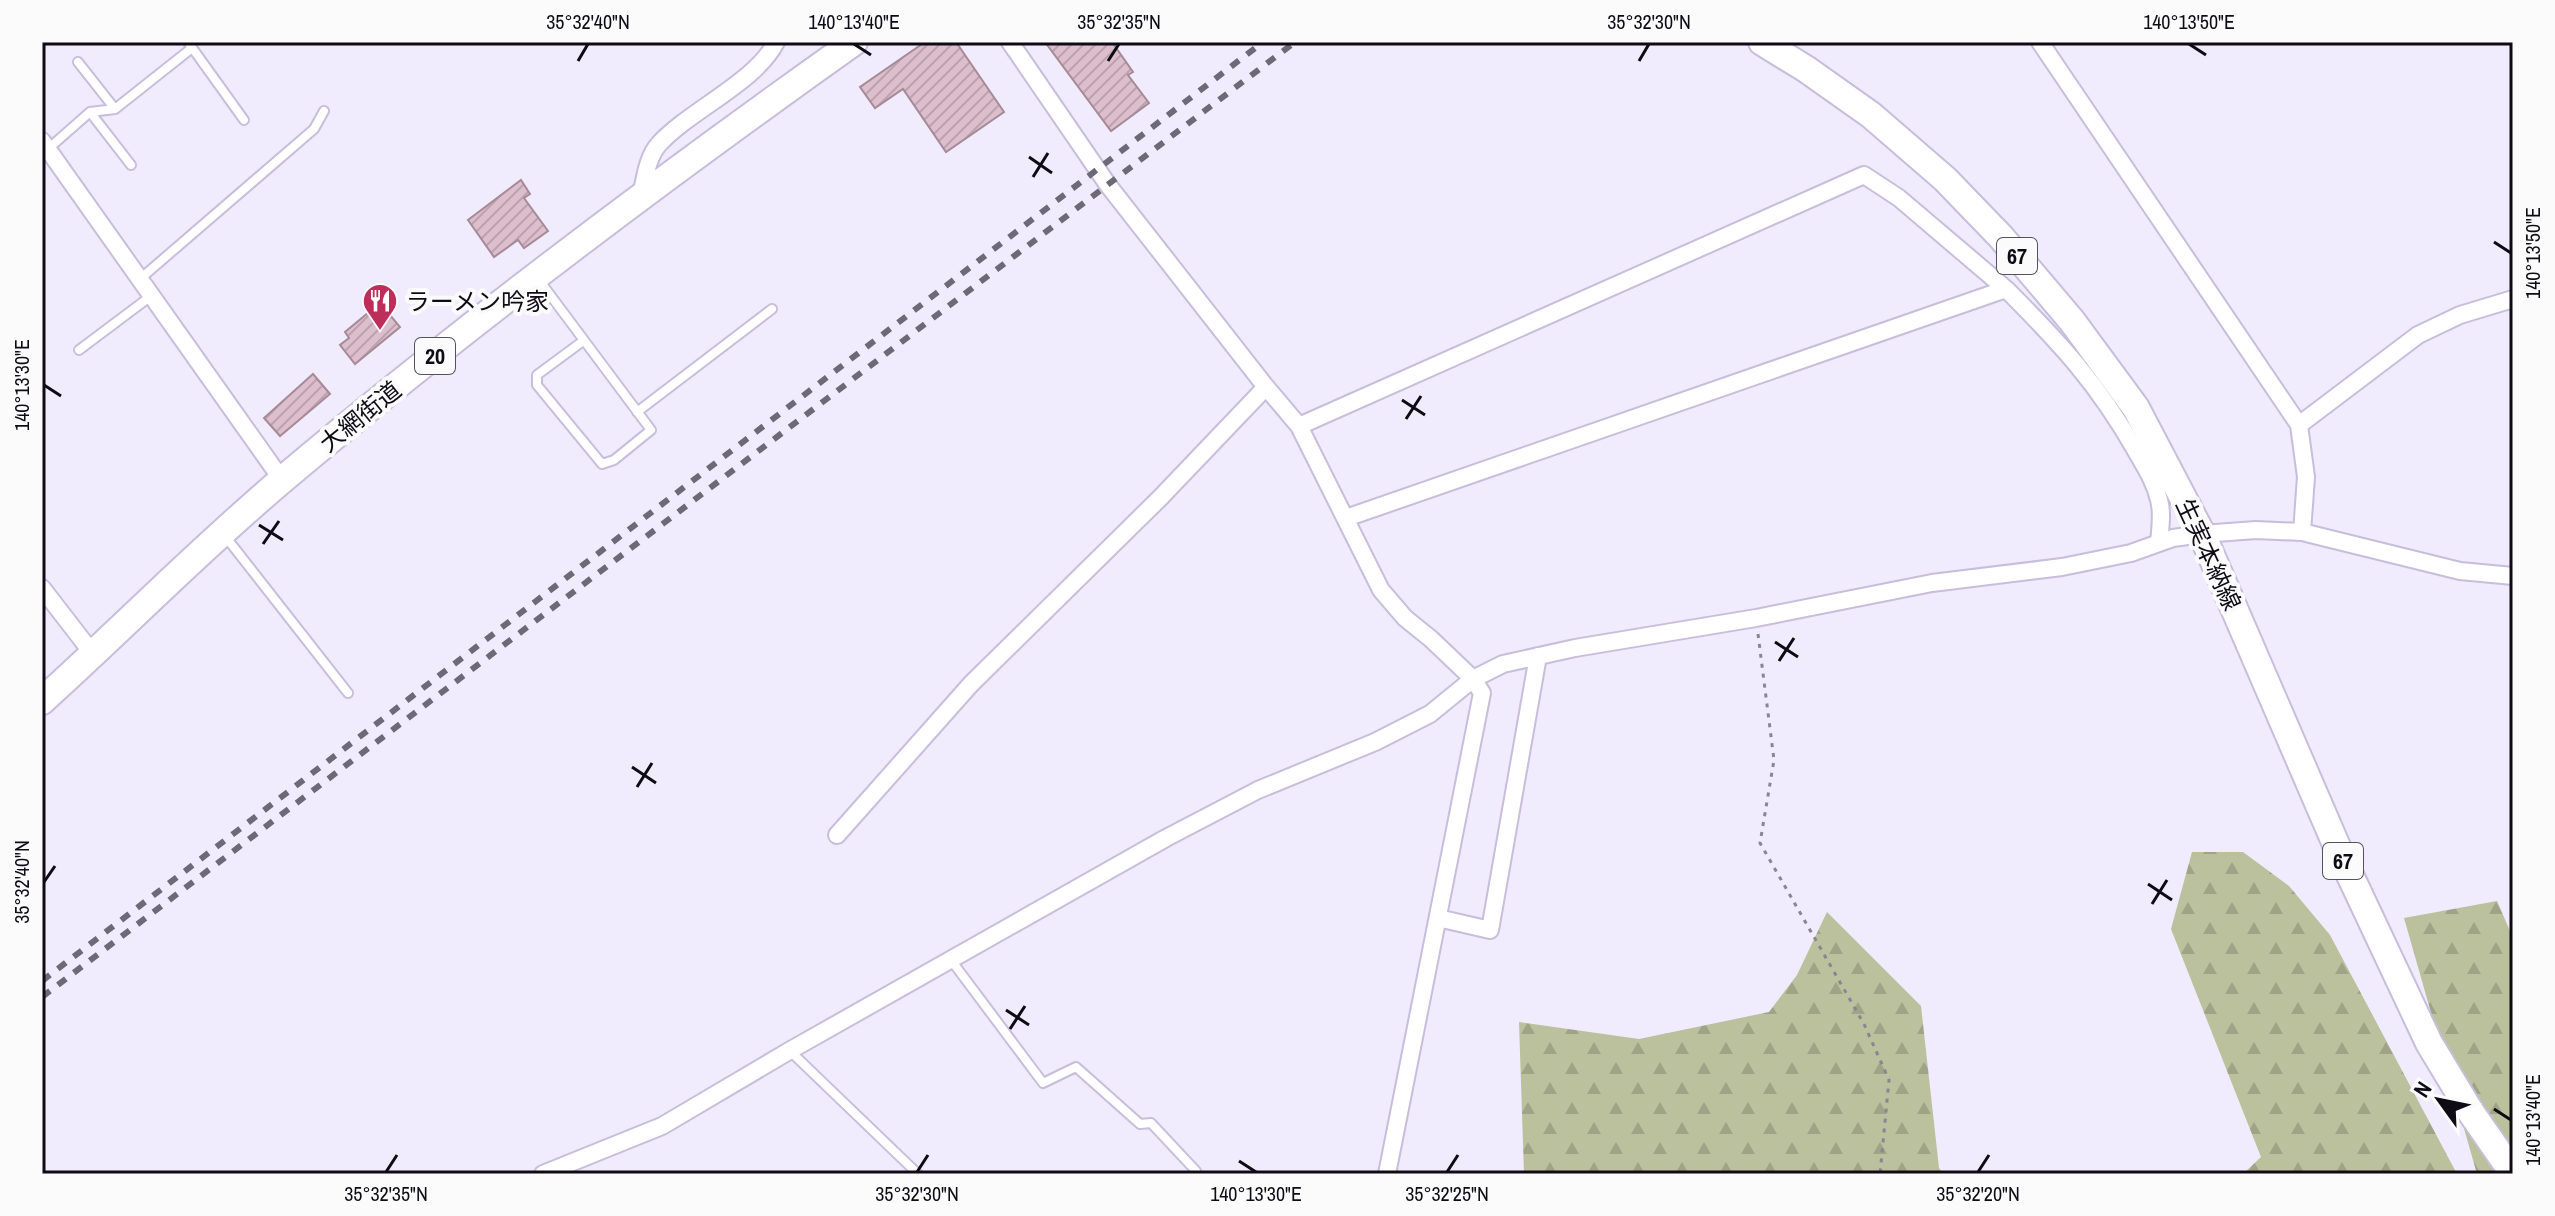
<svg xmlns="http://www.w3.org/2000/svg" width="2555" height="1216" viewBox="0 0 2555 1216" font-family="'Archivo Narrow','Noto Sans JP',sans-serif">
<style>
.forest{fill:url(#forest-firs)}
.building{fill:url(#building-hatch);stroke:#a78a98;stroke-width:2}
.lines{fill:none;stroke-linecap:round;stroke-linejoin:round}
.service-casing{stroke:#c7bedb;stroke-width:12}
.minor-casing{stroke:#c7bedb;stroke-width:20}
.primary-casing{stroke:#c7bedb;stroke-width:30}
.path{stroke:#898594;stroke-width:3;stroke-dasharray:4 6;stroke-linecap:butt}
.service{stroke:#fff;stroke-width:8}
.minor{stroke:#fff;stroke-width:16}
.primary{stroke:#fff;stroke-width:26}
.rail{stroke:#6d6977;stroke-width:6;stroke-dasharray:10 10;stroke-linecap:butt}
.ticks{fill:none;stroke:#0e0b15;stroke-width:3}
.labels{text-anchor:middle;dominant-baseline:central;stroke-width:8;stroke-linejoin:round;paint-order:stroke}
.shield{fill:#fbfbfb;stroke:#55535a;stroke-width:2}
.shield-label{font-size:22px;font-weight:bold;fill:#0e0b15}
.poi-label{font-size:24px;fill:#0e0b15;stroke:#fbfbfb;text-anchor:start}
.street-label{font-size:24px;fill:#0e0b15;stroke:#fbfbfb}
.neatline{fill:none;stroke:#0e0b15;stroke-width:3}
.ticks-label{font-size:20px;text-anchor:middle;fill:#0e0b15}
</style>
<defs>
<pattern id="forest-firs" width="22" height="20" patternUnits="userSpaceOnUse" patternTransform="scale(2)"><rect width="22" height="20" fill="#bac19c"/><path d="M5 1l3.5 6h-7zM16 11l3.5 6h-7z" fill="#9fa486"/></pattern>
<pattern id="building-hatch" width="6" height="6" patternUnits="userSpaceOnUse" patternTransform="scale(2)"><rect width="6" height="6" fill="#dcbecd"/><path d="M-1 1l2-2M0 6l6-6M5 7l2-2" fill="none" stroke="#bca2af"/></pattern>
</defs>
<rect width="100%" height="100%" fill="#f0ebfd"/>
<!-- forest -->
<path class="forest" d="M2192,852h51l46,34 41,49 127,239h-214l18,-17 -90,-228z
M2497,901l16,37v236h-36l-73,-256z
M1827,912l94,94 18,162 4,6h-419l-5,-152 120,17 130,-27 28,-37z"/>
<!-- building -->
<path class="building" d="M925,42h31l48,70 -58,40 -43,-63 -28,19 -15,-21z
M1045,42h67l21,30 -5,3 21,28 -38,28z
M521,180l9,14 -6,4 24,33 -24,17 -6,-8 -24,17 -26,-37z
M380,303l20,24 -45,37 -15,-19 9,-7 -4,-6z
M313,374l17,20 -50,42 -16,-18z"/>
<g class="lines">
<defs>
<path id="service" d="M188,42l56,78
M78,62l37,47
M90,112l41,53
M48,149l42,-37 25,-3 77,-61
M140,279l174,-150 10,-18
M539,280l112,150 -37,30 -12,4 -65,-79v-10l46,-34
M79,350l72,-54
M637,412l135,-103
M225,536l123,157
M951,960l92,123 33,-16 64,57 11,-1 45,48v3
M790,1051l128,123"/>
<path id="minor" d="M1010,42l98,143 158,202
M2040,42l259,383 7,52 -4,55
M42,141l240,339
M641,196c4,-17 6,-39 18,-52 31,-34 97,-62 117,-102
M2299,425l119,-90 42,-20 53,-16
M1299,426l565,-251 35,23 107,91
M1346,518l660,-229c54,54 92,95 130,162 9,16 19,31 23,49 4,14 1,29 0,43
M42,588l51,66
M837,835l134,-151 189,-186 106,-111 33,39 82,164 24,28 26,21 42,40 9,14 -95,481
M1438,918l52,12 48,-274
M543,1174l119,-48 127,-75 377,-213 92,-48 117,-48 55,-28 43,-35 30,-15 72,-16 181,-30 176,-35 130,-16 69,-14 42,-15 29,-4 54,-4 46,2 158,39 53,5"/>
<path id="primary" d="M1762,42l44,27 65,46 74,64 56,58 71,84 64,87 66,126 139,322 88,187 41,68 43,62
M42,701c81,-73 157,-151 240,-221 184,-155 376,-299 572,-438"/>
</defs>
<!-- service casing -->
<use href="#service" class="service-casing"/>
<!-- minor casing -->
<use href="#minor" class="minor-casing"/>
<!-- primary casing -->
<use href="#primary" class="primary-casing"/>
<!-- path -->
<path class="path" d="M1758,634l16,126 -14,83 104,181 25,56 -9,94"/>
<!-- service -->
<use href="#service" class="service"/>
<!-- minor -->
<use href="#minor" class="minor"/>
<!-- primary -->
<use href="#primary" class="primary"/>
<!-- rail -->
<path class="rail" d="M42,981l1221,-939
M42,997l1253,-955"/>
</g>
<!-- ticks -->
<path class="ticks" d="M854,44l17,11M2189,44l17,11M578,61l10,-17M1108,61l11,-17M1639,61l10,-17M1029,157l23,16M1033,177l15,-24M2494,242l17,11M44,385l17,11M1402,400l23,15M1406,419l15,-23M259,525l24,15M263,544l16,-23M1775,642l23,15M1779,661l15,-23M632,767l24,16M637,787l15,-24M44,882l11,-16M2148,884l24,16M2152,904l15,-24M1006,1010l23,15M1010,1029l15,-23M2494,1109l17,11M1239,1161l17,11M386,1172l11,-17M917,1172l11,-17M1447,1172l11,-17M1978,1172l11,-17"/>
<!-- icons -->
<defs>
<symbol id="restaurant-pin" viewBox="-11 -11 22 30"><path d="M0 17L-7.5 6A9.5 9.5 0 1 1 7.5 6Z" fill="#bd2e5a" stroke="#fbfbfb"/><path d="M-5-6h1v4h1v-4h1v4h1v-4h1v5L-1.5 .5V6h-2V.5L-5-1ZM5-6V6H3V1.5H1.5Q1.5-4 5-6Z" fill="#fff"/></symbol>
</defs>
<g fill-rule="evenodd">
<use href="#restaurant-pin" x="360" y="281" width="40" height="54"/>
</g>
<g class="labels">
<!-- shield labels -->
<g class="shield">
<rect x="1997" y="238" width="40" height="36" rx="6"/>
<rect x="415" y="338" width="40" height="36" rx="6"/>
<rect x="2323" y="843" width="40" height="36" rx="6"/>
</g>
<g class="shield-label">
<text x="2017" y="256">67</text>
<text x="435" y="356">20</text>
<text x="2343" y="861">67</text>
</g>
<!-- poi labels -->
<g class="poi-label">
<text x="406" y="301">ラーメン吟家</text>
</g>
<!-- street labels -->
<g class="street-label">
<text transform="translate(360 416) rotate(-39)">大網街道</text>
<text transform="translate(2209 554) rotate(65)">生実本納線</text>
</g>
</g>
<!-- border -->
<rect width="2555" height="1216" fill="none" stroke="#fbfbfb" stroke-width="88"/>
<!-- north arrow -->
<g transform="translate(2439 1100) rotate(303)" stroke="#fbfbfb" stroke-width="6" paint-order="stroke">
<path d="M0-6L14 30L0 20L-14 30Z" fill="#0e0b15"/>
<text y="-12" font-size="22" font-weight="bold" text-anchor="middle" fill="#0e0b15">N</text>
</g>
<rect x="44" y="44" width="2467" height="1128" class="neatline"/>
<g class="ticks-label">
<text x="588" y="29">35°32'40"N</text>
<text x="854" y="29">140°13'40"E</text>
<text x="1119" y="29">35°32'35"N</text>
<text x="1649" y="29">35°32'30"N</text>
<text x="2189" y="29">140°13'50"E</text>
<text transform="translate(2533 253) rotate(-90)" y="7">140°13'50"E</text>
<text transform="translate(22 385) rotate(-90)" y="7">140°13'30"E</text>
<text transform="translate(22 882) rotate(-90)" y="7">35°32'40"N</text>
<text transform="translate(2533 1120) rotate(-90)" y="7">140°13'40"E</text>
<text x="386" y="1201">35°32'35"N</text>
<text x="917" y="1201">35°32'30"N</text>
<text x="1256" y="1201">140°13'30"E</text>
<text x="1447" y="1201">35°32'25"N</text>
<text x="1978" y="1201">35°32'20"N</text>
</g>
</svg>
